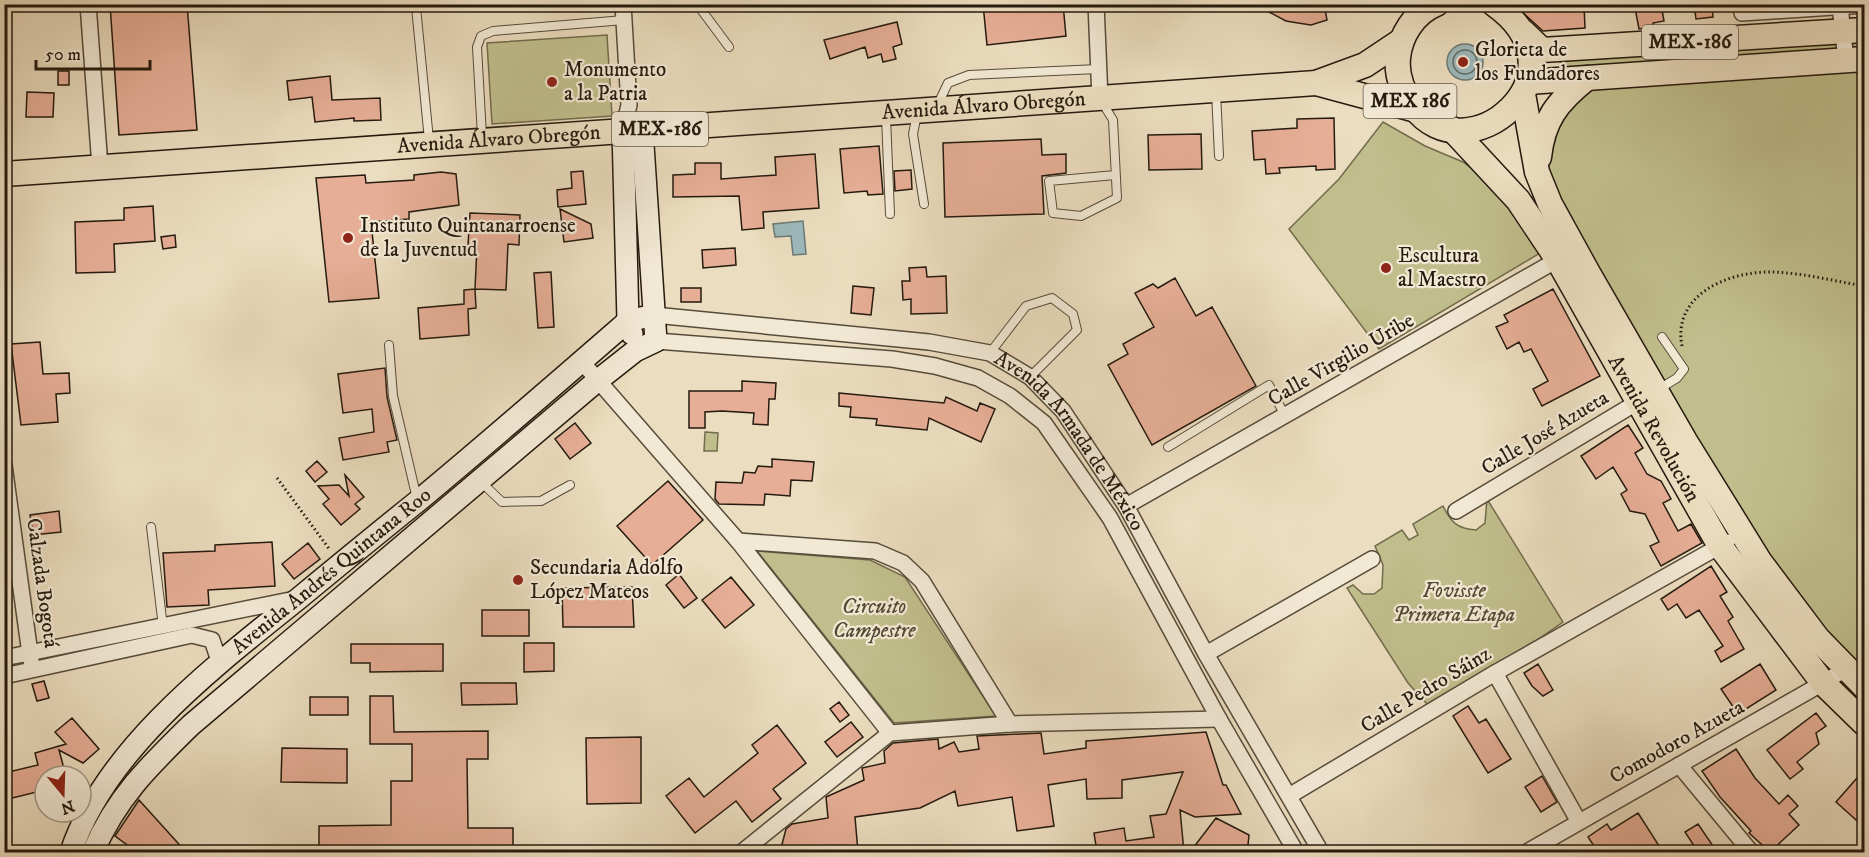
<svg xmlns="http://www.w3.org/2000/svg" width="1869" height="857" viewBox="0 0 1869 857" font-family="'IM FELL DW Pica',serif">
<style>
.green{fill:#c0be8c;stroke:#726c4d;stroke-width:1.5}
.water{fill:#9cb9bc;stroke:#6c7976;stroke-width:1.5}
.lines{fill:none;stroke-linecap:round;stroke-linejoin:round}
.shore{stroke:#606a65;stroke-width:1.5}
.building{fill:#e6ae96;stroke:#251a0e;stroke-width:1.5}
.service-casing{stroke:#564b3a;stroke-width:10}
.minor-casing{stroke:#564b3a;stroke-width:18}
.secondary-casing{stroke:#251a0e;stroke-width:24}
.primary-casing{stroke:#251a0e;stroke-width:27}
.path{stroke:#251a0e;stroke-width:3;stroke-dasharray:1.5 3;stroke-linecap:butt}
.service{stroke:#f2e9d5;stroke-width:8}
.minor{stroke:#f2e9d5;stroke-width:15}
.secondary{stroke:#f2e9d5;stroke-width:21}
.primary{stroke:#ebddbf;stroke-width:24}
.poi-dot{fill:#8f2418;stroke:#f2e9d5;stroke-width:2}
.labels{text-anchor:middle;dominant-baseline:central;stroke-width:4.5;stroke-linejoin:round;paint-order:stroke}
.shield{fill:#f2e9d5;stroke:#62584a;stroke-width:1.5}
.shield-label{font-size:20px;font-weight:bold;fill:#251a0e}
.poi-label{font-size:21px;fill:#251a0e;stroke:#f2e9d5;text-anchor:start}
.street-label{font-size:21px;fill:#251a0e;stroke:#f2e9d5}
.park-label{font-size:21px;font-style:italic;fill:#544b34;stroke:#f2e9d5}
</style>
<rect width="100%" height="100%" fill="#ebddbf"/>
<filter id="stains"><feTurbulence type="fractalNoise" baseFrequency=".00333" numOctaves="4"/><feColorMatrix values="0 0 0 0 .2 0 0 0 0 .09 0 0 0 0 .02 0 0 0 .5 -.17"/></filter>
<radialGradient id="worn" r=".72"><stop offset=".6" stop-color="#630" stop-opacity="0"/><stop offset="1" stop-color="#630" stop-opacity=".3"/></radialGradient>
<!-- green -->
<path class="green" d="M1864,18v705l-115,-131 -204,-342 -166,99 -90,-120 50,-50 44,-57 42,24 38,16 42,31 23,27 37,-179z
M607,35l5,81 -120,8 -5,-81z
M705,432l13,1 -1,18h-13z
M1487,499l76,123 -36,25 -100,57 -19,-21 -61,-95 6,-3 10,9h11l8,-6 1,-23 -8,-19 27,-16 7,10 9,-5 -5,-11 30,-18c8,16 14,23 33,24l9,-7z
M757,551l113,9 35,17 91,139 -102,7z"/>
<!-- water -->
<path class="water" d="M1447 62a18 18 0 1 1 36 0a18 18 0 1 1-36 0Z
M803,221l3,33 -13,1 -2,-19 -16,1 -2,-13z"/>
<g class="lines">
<!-- shore -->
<path class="shore" d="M1453 62a12 12 0 1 1 24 0a12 12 0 1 1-24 0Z"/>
</g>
<!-- building -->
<path class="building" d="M110,4h77l10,126 -78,5z
M983,4h80l3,32 -79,9z
M1254,4h70l3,16 -16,5 -13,-2 -12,-2z
M1522,4l62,1 1,23 -42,3 -21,-19z
M1651,4h10l3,17 -11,2 1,4 -15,2 -4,-21z
M1694,4h18l1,13 -17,2z
M897,22l5,22 -9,3 3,12 -13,3 -2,-8 -13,4 -3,-11 -35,12 -6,-19z
M58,71h11v14h-11z
M330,76l2,24 48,-2 1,22 -27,1v-3l-39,4 -3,-25 -23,3 -2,-19z
M27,92l27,1 -1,24h-27z
M1334,118l1,51 -19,1v-4l-37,2 1,5 -14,1 -1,-15 -11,1 -2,-29 45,-3v-9z
M1201,134l1,35 -53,1 -1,-35z
M1041,139l1,16 24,-1v19l-24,3 2,38 -99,3 -2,-74z
M879,146l4,48 -15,1 -1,-4 -23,2 -4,-44z
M815,154l4,54 -56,4 1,16 -22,2 -3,-34 -66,1v-22l22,-1v-11h26v16l55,-4 -1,-18z
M911,170l1,19 -17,2 -1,-20z
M583,171l3,33 -28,3 -1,-17 15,-2 -1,-16z
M441,172l15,2 3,31 -50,7v7l-38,3 8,76 -50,4 -13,-124 49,-3 1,8 48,-3v-5z
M153,206l2,35 -41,3 1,28 -39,1 -1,-51 49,-2v-12z
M560,209l31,15 2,14 -29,4z
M470,213l50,2 -1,30 -11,-1 -2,46 -31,-1 2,-43 -9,-1z
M175,235l1,12 -13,2 -2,-12z
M735,248l1,17 -33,3 -1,-18z
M926,267l1,10 19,-1 1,37 -36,1v-15l-8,1 -1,-19h8l-1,-13z
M551,272l3,55 -16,1 -4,-55z
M1175,278l21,38 16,-9 44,79 -104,59 -44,-80 20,-11 -5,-10 31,-17 -19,-34 18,-9 5,4z
M853,286l21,2 -3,27 -20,-2z
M681,288h20v14h-20z
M475,289l1,19 -8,1 1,26 -49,4 -2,-31 46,-4v-14z
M1553,289l47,87 -58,30 -9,-17 15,-8 -17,-32 -7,3 -5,-10 -12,7 -11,-22 12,-5 -4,-7z
M40,342l3,32 26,-1 1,20 -14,1 2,28 -37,3 -10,-81z
M385,368l2,29 10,43 -10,2 2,10 -46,8 -4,-22 35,-6 -2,-23 -29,4 -5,-39z
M742,381l34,2 -1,16h-6l-1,26 -15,-1 1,-11 -32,-2 -17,1v16h-16v-37h53z
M839,393l105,10 2,-6 31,14 3,-8 15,6 -14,33 -52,-24 -2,12 -51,-5 1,-6 -27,-2 1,-10 -12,-1z
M575,423l16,20 -21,16 -15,-20z
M1628,425l15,23 -8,5 12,21 14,7 10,18 -8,4 15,28 13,-7 11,19 -41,23 -11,-20 9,-4 -14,-28 -15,-3 -9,-17 6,-4 -14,-23 -17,12 -15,-23z
M772,459l42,3 -2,19 -21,-1 -1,16 -25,-2 -1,11 -45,-1 -4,-5 1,-17 26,1 2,-11 11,1 3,-7 14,1z
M317,461l10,11 -12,10 -9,-11z
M345,475l19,22 -9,7 5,5 -19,16 -18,-21 6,-5 -11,-13 21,-1 10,11z
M668,481l35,39 -51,45 -35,-39z
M59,511l2,21 -28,3 -3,-20z
M272,542l3,44 -67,4 1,15 -42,2 -4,-54 52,-2v-6z
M308,543l12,16 -26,20 -12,-15z
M1711,566l16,26 -7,4 13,21 -5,4 16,28 -23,13 -6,-11 8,-5 -24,-36 -13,8 -9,-14 -9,6 -7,-11z
M679,574l18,24 -13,10 -18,-23z
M731,577l23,28 -29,23 -23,-28z
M632,587l2,40h-71l-1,-39z
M482,610h47v26h-47z
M524,643h30v28l-30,1z
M351,644h92v27l-73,1v-9h-19z
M1538,664l15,26 -10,6 -11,-10 -8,-13z
M1760,664l16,26 -38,24 -17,-25z
M44,681l5,17 -12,3 -5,-17z
M461,683h55l1,21 -55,1z
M370,696h23l1,36 94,-1v28h-21l1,69h45v24h-194v-26l72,-1v-44h21v-37h-42z
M310,697h38v18h-38z
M839,702l10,13 -9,7 -10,-13z
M1468,706l11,17 7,-4 25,40 -23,14 -35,-57z
M1816,713l10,13 -10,7 3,11 -22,18 6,7 -13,10 -23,-29z
M72,718l27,31 -16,14 -24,-13 7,26h-21v14l-41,10v-27l34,-8 -3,-12 31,-9 -11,-12z
M851,722l12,15 -26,20 -12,-15z
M777,725l29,38 -33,26 8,10 -29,23 -16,-21 -41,32 -29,-37 23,-18 15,19 54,-44 -6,-8z
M1206,732l17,53h3l15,29 -46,3 -15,-7 4,42h-87l-3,-19 30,-5 2,13 28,-4 -4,-21 16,-2 17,-42 -61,8v18l-35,1 -1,-20 -38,6 6,41 -37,5 -5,-34 -54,9 -3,-15 -35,17 -65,9 3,35h-78l6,-23 6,-5 36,-6 -2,-21 38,-17 -2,-12 23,-5 -1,-12 9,-8 45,-4 1,10 15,-7 5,10 20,-3 -2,-13 64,-3 3,21 42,-6v-7z
M641,737v66l-54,1 -1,-66z
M282,748l65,1v34l-66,-1z
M1736,749l19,29 24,26 9,-9 10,11 -9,8 10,11 -29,27 -21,-19 2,-2 -31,-34 -18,-26z
M1864,770v57l-28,-25z
M1542,776l15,26 -16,10 -16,-25z
M139,800l47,52h-49l-22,-16z
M1638,813l25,39h-65l-10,-15 19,-13 4,6z
M1216,818l33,17 -1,10 -10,7h-48z
M1698,824l19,28h-19l-13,-20z"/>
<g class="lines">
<defs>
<path id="service" d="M697,4l32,43
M416,7l13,133
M1216,92l3,64
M1102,102l11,18 4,78 -36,18 -28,-3 -4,-32 66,-6
M938,104l10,-21 21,-8 129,-6
M917,114l-4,20 11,70
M886,117l4,97
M482,136l-5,-89 4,-11 12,-5 131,-11
M389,345l4,51 24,103
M990,353l36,-47 26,-8 21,16 4,16 -47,47
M1659,389l18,-11 7,-9 -22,-32
M1168,447l101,-62 16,31
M480,481l22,21 39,-1 29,-16
M151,527l12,100"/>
<g id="minor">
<path d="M88,4l12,163"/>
<path d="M623,4l6,101 -6,26"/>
<path d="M1096,4l4,95"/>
<path d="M1840,6l6,54"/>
<path d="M1742,13l122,-8"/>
<path id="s1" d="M654,315l275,27 61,11 40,24 33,34 63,95 80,148 115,198"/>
<path d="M656,341l236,18 43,7 43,12 32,18 34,27 66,95 109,201 77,133"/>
<path d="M582,362l156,179 152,192"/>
<path d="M4,465l27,196"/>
<path d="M1126,506l438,-250"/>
<path d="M1456,511l190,-114"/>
<path d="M738,541l137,10 28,12 19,18 88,143"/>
<path d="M1206,654l166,-95"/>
<path d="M4,658l291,-59"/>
<path d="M1495,673l84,149"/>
<path d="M4,676l188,-41 20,5 7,21"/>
<path d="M1679,765l72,87"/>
<path d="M1289,796l206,-123 232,-131"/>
<path d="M742,852l148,-119 120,-9 209,-5"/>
<path d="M1527,852l296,-169 24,-15"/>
</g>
<g id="secondary">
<path d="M623,131l5,190 4,13"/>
<path id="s2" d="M71,852c34,-103 145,-187 227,-253 40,-33 80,-66 120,-98 71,-59 141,-120 210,-180l26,-6"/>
<path d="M93,852c23,-54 56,-86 98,-127l406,-344 38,-30 21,-10 -14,-211"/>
</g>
<g id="primary">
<path d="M1436,4c-22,9 -36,32 -38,54 -2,18 5,34 15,48 53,73 180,-32 81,-102"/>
<path d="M1522,31l20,19 322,-20"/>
<path d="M1528,82l336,-23"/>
<path d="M1316,83l100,27"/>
<path d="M1523,94l14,78 13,32 38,69 97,168 75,121 58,77 46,47"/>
<path id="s3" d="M1452,129l66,71 40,60 162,286 103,137 41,40"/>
<path d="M1539,157c4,-37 18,-55 48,-79"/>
<path id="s4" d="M4,174l1312,-91 49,-18 36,-24"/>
</g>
</defs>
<!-- service casing -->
<use href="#service" class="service-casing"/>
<!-- minor casing -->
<use href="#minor" class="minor-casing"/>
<!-- secondary casing -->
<use href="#secondary" class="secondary-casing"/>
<!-- primary casing -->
<use href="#primary" class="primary-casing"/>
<!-- path -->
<path class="path" d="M1682,346c-10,-51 46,-75 90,-74 31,1 62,9 92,14
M277,478l53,72"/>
<!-- service -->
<use href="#service" class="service"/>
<!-- minor -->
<use href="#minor" class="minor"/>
<!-- secondary -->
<use href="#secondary" class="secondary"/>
<!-- primary -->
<use href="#primary" class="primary"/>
</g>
<!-- markers -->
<g class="poi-dot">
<circle cx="1463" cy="62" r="6"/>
<circle cx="552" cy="82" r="6"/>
<circle cx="348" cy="238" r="6"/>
<circle cx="1386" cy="268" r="6"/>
<circle cx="518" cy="580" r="6"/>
</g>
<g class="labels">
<!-- shield labels -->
<g class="shield">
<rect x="1642" y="25" width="96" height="34" rx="4.5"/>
<rect x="1363.5" y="84" width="93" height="34" rx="4.5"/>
<rect x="612" y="112" width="96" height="34" rx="4.5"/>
</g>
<g class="shield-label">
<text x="1690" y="42">MEX-186</text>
<text x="1410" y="101">MEX 186</text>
<text x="660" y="129">MEX-186</text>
</g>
<!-- poi labels -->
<g class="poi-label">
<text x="1475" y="50">Glorieta de<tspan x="1475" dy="24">los Fundadores</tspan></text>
<text x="564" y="70">Monumento<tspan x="564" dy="24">a la Patria</tspan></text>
<text x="360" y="226">Instituto Quintanarroense<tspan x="360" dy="24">de la Juventud</tspan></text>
<text x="1398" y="256">Escultura<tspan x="1398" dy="24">al Maestro</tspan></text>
<text x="530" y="568">Secundaria Adolfo<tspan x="530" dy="24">López Mateos</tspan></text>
</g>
<!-- street labels -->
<g class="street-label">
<text stroke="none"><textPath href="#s4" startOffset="982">Avenida Álvaro Obregón</textPath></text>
<text stroke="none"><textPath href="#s4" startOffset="496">Avenida Álvaro Obregón</textPath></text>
<text transform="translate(1341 360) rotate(-30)">Calle Virgilio Uribe</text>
<text stroke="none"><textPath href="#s3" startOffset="363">Avenida Revolución</textPath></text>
<text transform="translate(1545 433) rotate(-31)">Calle José Azueta</text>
<text stroke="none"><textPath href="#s1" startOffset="459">Avenida Armada de México</textPath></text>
<text stroke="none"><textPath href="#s2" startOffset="388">Avenida Andrés Quintana Roo</textPath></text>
<text transform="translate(42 583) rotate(82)">Calzada Bogotá</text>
<text transform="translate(1426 690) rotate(-31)">Calle Pedro Sáinz</text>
<text transform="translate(1677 742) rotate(-29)">Comodoro Azueta</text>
</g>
<!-- park labels -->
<g class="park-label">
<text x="1454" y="591">Fovisste<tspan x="1454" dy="24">Primera Etapa</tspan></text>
<text x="874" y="607">Circuito<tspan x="874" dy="24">Campestre</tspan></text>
</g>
</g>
<!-- margin -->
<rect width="1869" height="857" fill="none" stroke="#ebddbf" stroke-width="24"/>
<rect x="6" y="6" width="1857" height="845" fill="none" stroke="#251a0e" stroke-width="3"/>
<rect x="12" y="12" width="1845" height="833" fill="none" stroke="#251a0e" stroke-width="1.5"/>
<!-- north arrow -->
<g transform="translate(63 794) rotate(161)"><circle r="28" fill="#f2e9d5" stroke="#a09685" stroke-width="1.5"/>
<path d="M0-4.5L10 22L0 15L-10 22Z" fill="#8f2418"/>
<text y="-9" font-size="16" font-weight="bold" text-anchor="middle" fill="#251a0e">N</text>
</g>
<!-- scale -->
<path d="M36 60v9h114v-9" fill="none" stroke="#251a0e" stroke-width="3"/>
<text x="45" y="60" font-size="18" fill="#251a0e" stroke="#f2e9d5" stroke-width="4.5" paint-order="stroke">50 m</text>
<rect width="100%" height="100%" filter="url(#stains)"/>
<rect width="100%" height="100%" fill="url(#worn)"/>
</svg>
